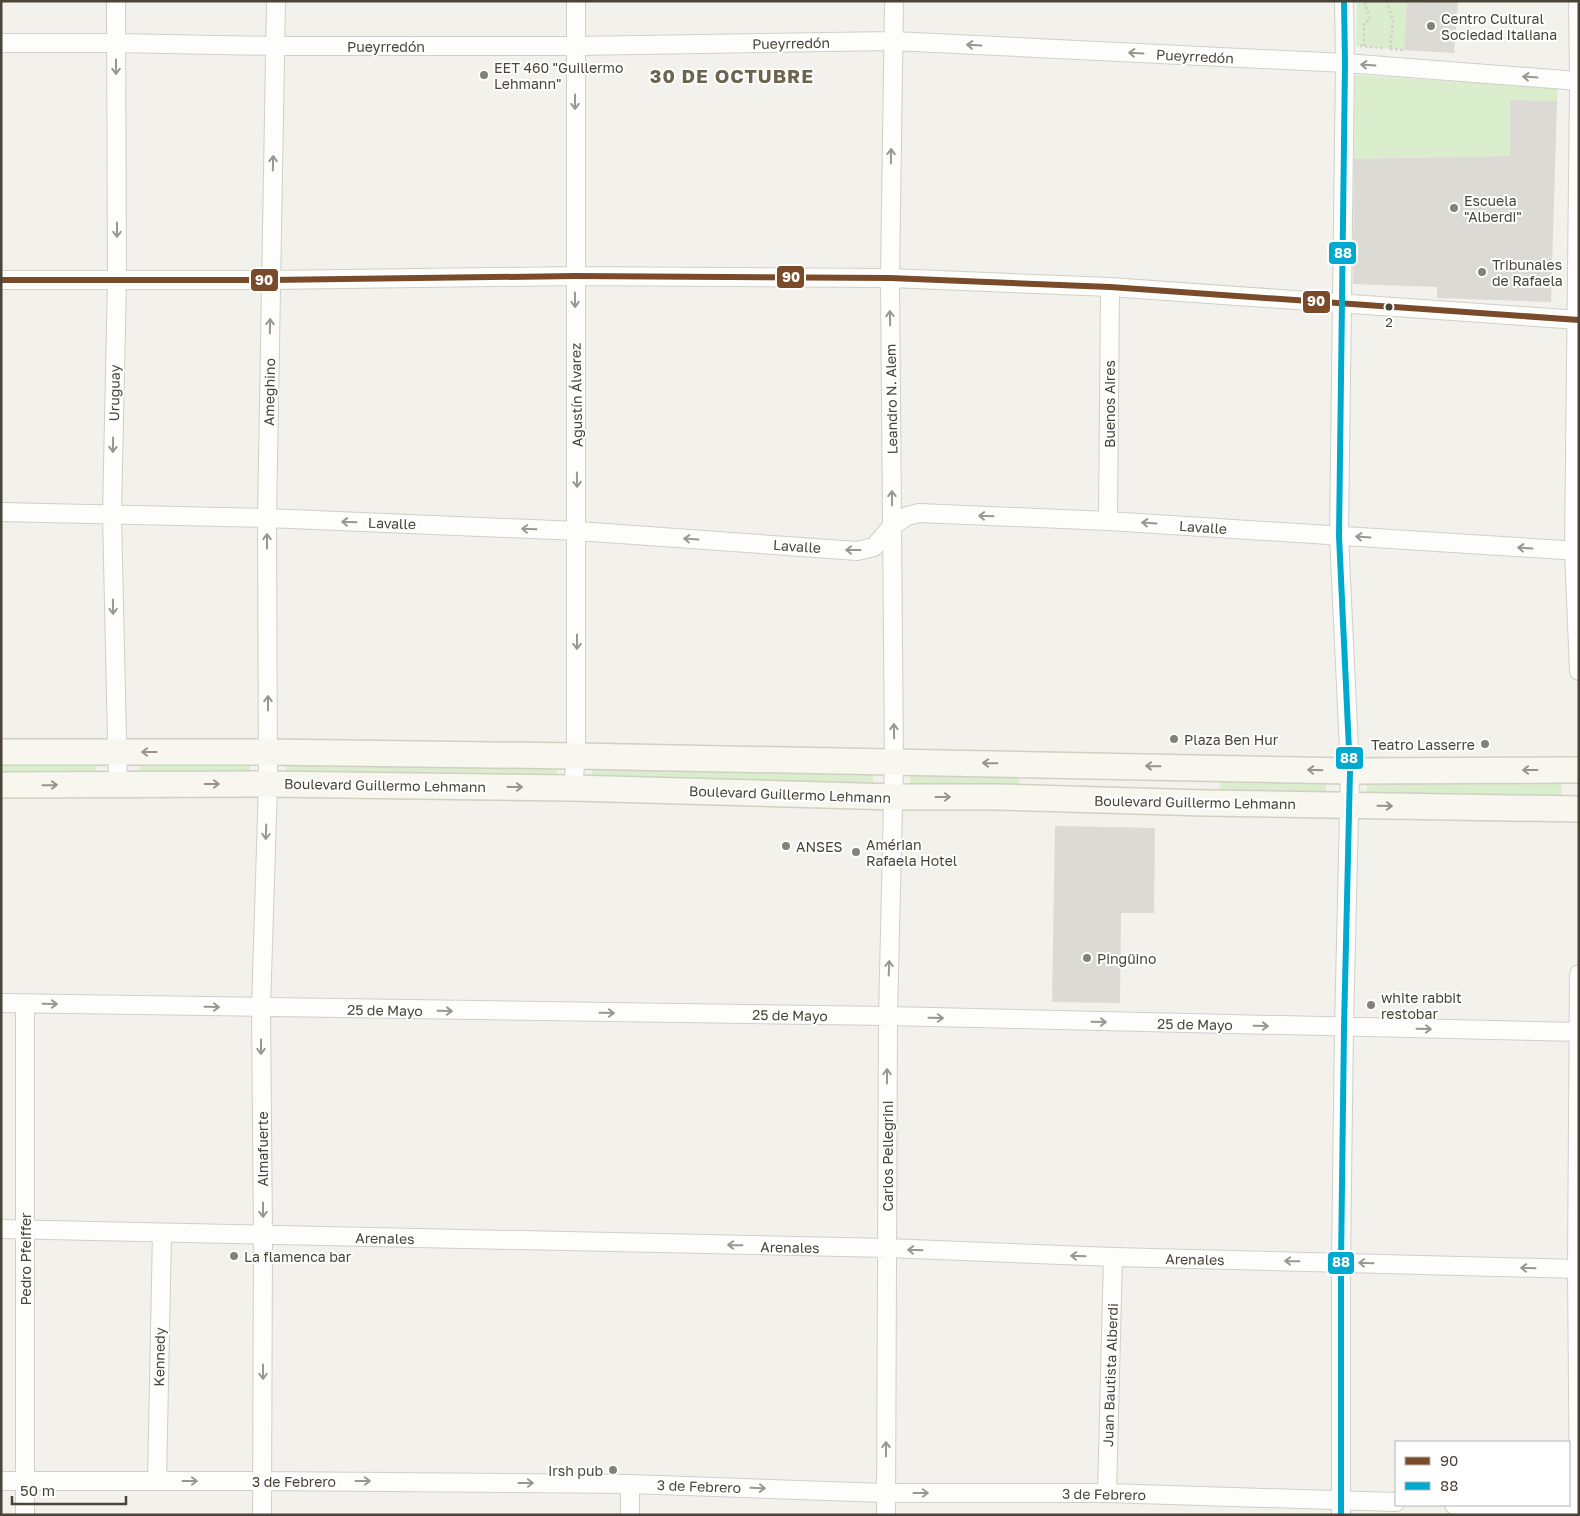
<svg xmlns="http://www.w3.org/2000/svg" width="1580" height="1516" viewBox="0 0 1580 1516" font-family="'Golos Text',sans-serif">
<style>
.green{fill:#daedcc}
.building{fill:#dcdad4}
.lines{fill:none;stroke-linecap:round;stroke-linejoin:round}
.street-casing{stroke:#d0cfc9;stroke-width:20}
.secondary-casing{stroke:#d1d0c3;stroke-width:28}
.path{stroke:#d2d1ca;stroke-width:2.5;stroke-dasharray:2.5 2.5;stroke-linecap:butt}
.street{stroke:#fdfdfc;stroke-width:18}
.secondary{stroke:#f7f6ef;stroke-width:25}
.bus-1-casing{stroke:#fff;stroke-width:10}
.bus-2-casing{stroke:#fff;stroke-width:10}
.bus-1{stroke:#7a4b2a;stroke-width:6}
.bus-2{stroke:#00a9ce;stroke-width:6}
.oneway{stroke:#9a9790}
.oneway2{stroke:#97948a}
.poi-dot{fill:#848176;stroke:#fff;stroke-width:2}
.bus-dot{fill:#494437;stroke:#fff;stroke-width:2}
.labels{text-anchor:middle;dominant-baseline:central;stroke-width:4;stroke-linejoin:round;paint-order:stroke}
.bus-label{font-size:13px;fill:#494437;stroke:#fff}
.poi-label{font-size:14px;fill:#494437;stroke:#fff;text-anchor:start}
.street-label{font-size:14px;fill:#494437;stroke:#fff}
.district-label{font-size:19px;font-weight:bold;letter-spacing:1px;fill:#6c644e;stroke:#fff}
.line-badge{stroke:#fff;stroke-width:2}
.badge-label{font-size:14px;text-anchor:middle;font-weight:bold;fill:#fff}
</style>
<rect width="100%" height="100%" fill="#f2f1ec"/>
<!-- green -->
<path class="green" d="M1357,1h64v3l-14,-1 -3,47 -48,-4z
M1355,75l203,13 -1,13 -47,-1v56l-156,3z
M96,758v20l-95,1v-20z
M286,758l271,3v20l-271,-4z
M139,759h111v19l-111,1z
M592,762l281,6v20l-281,-6z
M910,768l109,3v19l-109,-2z
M1221,774l105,2v19l-106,-1z
M1367,777l195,3 -1,19 -194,-2z"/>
<!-- building -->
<path class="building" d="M1421,1h37l-4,52 -50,-3 3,-48 14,1z
M1510,100l47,1 -6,201 -114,-4v-11l-84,-3 1,-125 156,-3z
M1055,826l100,2 -1,85h-33l-1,90 -68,-1z"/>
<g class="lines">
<defs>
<path id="street" d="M116,1l1,278 -5,235 6,270
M1578,1l1,72
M1,43h115l159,3h300l318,-5 452,22 234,18
M1579,89l-5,462 5,120
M1,280h269l305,-4 315,2 220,9 469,33
M1,512l266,6 311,13 279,20 17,-4 18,-21 15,-10 12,-3 189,8 471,30
M1108,521l2,-234
M573,788l3,-32c2,-252 -2,-503 0,-755
M1579,974l-2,295 2,237
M1,1003l887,13 691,16
M25,1003v512
M1,1229l886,19 226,9 466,12
M1,1481h261l368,3 256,9h221l289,9
M157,1481l5,-248
M630,1484v31
M1107,1493l6,-236
M1454,1505l125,5
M262,1515l1,-279 -2,-228 7,-224 -1,-266 9,-517
M886,1515l2,-499 6,-254 -4,-484 4,-277
M1341,1515v-253l3,-234 6,-257 -11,-235 6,-473 -1,-62"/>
<path id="secondary" d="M1,752h267l308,4 774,15 229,-1
M1,785l267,-1 305,4 321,9h103l208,6 374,6"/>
</defs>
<!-- street casing -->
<use href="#street" class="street-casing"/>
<!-- secondary casing -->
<use href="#secondary" class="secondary-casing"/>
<!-- path -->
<path class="path" d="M1387,1l6,21 -3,27
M1360,46l22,2
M1364,46v-22l6,-5c-1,-7 -5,-11 -5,-18
M1390,49l14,1"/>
<!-- street -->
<use href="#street" class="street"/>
<!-- secondary -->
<use href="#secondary" class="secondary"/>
<defs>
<path id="bus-1" d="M1,280h269l305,-4 315,2 220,9 469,33"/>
<path id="bus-2" d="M1341,1515v-253l3,-234 6,-257 -11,-235 6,-473 -1,-62"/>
</defs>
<!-- bus-1 casing -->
<use href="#bus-1" class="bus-1-casing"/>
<!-- bus-2 casing -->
<use href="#bus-2" class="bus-2-casing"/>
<!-- bus-1 -->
<use href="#bus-1" class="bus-1"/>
<!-- bus-2 -->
<use href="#bus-2" class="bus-2"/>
</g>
<!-- one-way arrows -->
<defs><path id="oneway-shaft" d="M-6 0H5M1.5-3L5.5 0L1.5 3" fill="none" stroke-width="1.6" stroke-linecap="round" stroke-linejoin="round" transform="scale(1.25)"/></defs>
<g class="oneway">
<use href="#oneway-shaft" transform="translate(974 45) rotate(-177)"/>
<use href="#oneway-shaft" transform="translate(1136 53) rotate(-177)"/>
<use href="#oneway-shaft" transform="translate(1368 65) rotate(-176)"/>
<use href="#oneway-shaft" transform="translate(116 67) rotate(90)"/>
<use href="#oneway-shaft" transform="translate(1530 77) rotate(-176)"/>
<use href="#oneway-shaft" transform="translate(575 102) rotate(90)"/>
<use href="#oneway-shaft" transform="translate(891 156) rotate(-89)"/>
<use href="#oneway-shaft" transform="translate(273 163) rotate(-89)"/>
<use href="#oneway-shaft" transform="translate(117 230) rotate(90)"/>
<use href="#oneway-shaft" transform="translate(575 300) rotate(89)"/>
<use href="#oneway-shaft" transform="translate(890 318) rotate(-91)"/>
<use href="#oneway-shaft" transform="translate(270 326) rotate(-89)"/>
<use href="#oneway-shaft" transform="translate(113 445) rotate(91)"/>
<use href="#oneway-shaft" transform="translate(577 480) rotate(89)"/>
<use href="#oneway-shaft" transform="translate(892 498) rotate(-91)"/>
<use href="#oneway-shaft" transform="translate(986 516) rotate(-178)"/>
<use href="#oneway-shaft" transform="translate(349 522) rotate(-178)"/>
<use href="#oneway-shaft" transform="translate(1149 523) rotate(-176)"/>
<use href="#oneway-shaft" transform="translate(529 529) rotate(-178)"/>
<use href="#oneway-shaft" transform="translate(1363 537) rotate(-176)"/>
<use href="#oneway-shaft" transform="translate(691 539) rotate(-176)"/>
<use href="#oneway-shaft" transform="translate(267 541) rotate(-90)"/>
<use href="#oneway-shaft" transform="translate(1525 548) rotate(-176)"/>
<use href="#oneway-shaft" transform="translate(853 550) rotate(180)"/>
<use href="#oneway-shaft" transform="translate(113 607) rotate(89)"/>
<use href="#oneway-shaft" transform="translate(577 642) rotate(90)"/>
<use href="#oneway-shaft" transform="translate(268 703) rotate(-90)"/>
<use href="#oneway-shaft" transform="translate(894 731) rotate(-91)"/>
<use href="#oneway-shaft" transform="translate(266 832) rotate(92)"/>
<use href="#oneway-shaft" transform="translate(889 968) rotate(-88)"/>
<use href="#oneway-shaft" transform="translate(50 1004) rotate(1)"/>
<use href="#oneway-shaft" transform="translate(212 1007) rotate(1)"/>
<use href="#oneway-shaft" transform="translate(445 1011) rotate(1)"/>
<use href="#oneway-shaft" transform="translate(607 1013) rotate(1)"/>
<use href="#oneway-shaft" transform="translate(936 1018) rotate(1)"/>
<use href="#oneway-shaft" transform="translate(1099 1022) rotate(1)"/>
<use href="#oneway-shaft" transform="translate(1261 1026) rotate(1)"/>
<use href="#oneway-shaft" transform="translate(1424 1029) rotate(1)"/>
<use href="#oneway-shaft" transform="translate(261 1047) rotate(90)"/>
<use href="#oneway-shaft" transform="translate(887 1076) rotate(-90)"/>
<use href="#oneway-shaft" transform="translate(263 1210) rotate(90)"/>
<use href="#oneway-shaft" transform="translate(735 1245) rotate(-179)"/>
<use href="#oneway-shaft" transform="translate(915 1250) rotate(-178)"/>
<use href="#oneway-shaft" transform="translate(1078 1256) rotate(-178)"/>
<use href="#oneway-shaft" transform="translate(1292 1261) rotate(-179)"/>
<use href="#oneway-shaft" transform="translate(1366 1263) rotate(-178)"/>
<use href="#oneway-shaft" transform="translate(1528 1268) rotate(-178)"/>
<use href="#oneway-shaft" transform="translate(263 1372) rotate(90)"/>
<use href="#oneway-shaft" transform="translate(886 1449) rotate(-90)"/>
<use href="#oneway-shaft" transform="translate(190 1481)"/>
<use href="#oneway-shaft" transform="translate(363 1481)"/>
<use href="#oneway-shaft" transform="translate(526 1483)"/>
<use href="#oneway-shaft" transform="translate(758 1488) rotate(2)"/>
<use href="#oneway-shaft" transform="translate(921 1493)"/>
</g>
<g class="oneway2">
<use href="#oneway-shaft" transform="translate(149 752) rotate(180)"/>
<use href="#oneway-shaft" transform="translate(990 763) rotate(-179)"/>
<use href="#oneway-shaft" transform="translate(1153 766) rotate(-179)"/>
<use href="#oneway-shaft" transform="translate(1315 770) rotate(-178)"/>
<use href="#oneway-shaft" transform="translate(1530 770) rotate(180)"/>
<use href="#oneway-shaft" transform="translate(212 784)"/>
<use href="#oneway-shaft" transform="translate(50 785) rotate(-1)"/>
<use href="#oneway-shaft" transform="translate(515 787) rotate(1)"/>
<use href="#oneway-shaft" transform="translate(943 797)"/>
<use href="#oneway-shaft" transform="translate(1385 806) rotate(1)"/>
</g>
<!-- markers -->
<g class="poi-dot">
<circle cx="1431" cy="26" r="5"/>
<circle cx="484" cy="75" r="5"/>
<circle cx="1454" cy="208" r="5"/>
<circle cx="1482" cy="272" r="5"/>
<circle cx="1174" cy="739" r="5"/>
<circle cx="1485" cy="744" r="5"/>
<circle cx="786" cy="846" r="5"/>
<circle cx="856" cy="852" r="5"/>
<circle cx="1087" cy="958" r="5"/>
<circle cx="1371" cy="1005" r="5"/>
<circle cx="234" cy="1256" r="5"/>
<circle cx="613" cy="1470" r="5"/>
</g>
<circle class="bus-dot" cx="1389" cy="307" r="4.5"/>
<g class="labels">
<!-- bus labels -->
<g class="bus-label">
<text x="1389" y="322">2</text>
</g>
<!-- poi labels -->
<g class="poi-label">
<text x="1441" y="18">Centro Cultural<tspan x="1441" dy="16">Sociedad Italiana</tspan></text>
<text x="494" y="67">EET 460 "Guillermo<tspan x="494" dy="16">Lehmann"</tspan></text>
<text x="1464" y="200">Escuela<tspan x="1464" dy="16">"Alberdi"</tspan></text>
<text x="1492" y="264">Tribunales<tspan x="1492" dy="16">de Rafaela</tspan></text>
<text x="1184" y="739">Plaza Ben Hur</text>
<text x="1475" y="744" text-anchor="end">Teatro Lasserre</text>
<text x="866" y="844">Amérian<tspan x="866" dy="16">Rafaela Hotel</tspan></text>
<text x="796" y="846">ANSES</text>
<text x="1097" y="958">Pingüino</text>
<text x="1381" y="997">white rabbit<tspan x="1381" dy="16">restobar</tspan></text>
<text x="244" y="1256">La flamenca bar</text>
<text x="603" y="1470" text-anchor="end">Irsh pub</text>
</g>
<!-- street labels -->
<g class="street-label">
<text transform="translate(791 43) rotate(-1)">Pueyrredón</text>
<text x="386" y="46">Pueyrredón</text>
<text transform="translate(1195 56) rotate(3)">Pueyrredón</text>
<text transform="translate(269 392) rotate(-89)">Ameghino</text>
<text transform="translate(114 393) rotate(-89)">Uruguay</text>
<text transform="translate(576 395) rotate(-91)">Agustín Álvarez</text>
<text transform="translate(891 399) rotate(-91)">Leandro N. Alem</text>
<text transform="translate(1109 404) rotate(-90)">Buenos Aires</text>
<text transform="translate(392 523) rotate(2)">Lavalle</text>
<text transform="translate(1203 527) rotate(4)">Lavalle</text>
<text transform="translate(797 546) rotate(4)">Lavalle</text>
<text transform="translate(385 785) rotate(1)">Boulevard Guillermo Lehmann</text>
<text transform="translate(790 794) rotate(2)">Boulevard Guillermo Lehmann</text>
<text transform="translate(1195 802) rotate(1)">Boulevard Guillermo Lehmann</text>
<text transform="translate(385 1010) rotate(1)">25 de Mayo</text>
<text transform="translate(790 1015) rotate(1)">25 de Mayo</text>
<text transform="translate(1195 1024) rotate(1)">25 de Mayo</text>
<text transform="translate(262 1149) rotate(-90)">Almafuerte</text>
<text transform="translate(887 1156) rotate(-90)">Carlos Pellegrini</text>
<text transform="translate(385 1238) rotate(1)">Arenales</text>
<text transform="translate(790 1247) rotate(1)">Arenales</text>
<text transform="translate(25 1259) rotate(-90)">Pedro Pfeiffer</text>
<text transform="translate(1195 1259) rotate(1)">Arenales</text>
<text transform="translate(159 1357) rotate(-89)">Kennedy</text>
<text transform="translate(1110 1375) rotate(-88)">Juan Bautista Alberdi</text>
<text x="294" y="1481">3 de Febrero</text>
<text transform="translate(699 1486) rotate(2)">3 de Febrero</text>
<text transform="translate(1104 1494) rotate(1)">3 de Febrero</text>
</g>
<!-- district labels -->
<g class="district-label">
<text x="732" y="75">30 DE OCTUBRE</text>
</g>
</g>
<g class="line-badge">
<rect x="1328" y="241" width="29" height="24" rx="5" fill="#00a9ce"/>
<rect x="776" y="265" width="29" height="24" rx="5" fill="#7a4b2a"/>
<rect x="250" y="268" width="29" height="24" rx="5" fill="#7a4b2a"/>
<rect x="1302" y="290" width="29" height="24" rx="5" fill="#7a4b2a"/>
<rect x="1335" y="746" width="29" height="24" rx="5" fill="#00a9ce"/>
<rect x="1327" y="1251" width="28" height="24" rx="5" fill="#00a9ce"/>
</g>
<g class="badge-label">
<text x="1343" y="258">88</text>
<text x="791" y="282">90</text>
<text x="264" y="285">90</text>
<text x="1316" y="306">90</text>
<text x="1349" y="763">88</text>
<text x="1341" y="1267">88</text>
</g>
<!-- border -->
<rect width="1580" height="1516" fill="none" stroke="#494437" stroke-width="5"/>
<!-- legend -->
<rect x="1395" y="1441" width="175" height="65" fill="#ffffff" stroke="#b6b4af"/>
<rect x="1405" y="1457" width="25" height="8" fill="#7a4b2a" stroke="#b6b4af"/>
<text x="1440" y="1466" font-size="15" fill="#494437">90</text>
<rect x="1405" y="1482" width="25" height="8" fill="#00a9ce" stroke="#b6b4af"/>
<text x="1440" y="1491" font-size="15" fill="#494437">88</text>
<!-- scale -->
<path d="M12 1496v8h114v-8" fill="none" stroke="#494437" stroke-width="2.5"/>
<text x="20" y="1496" font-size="15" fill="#494437" stroke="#ffffff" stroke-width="4" paint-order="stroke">50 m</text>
</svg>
